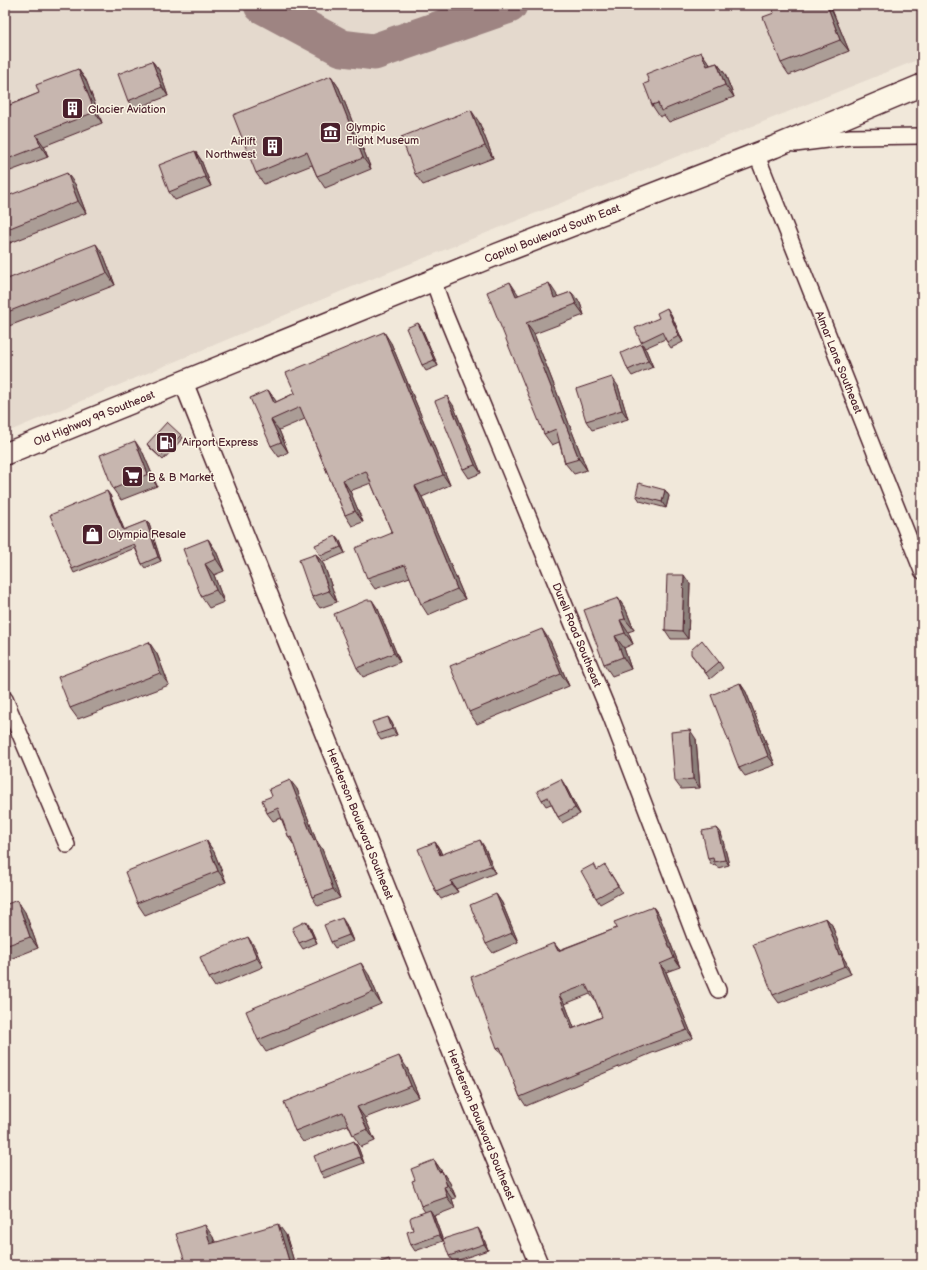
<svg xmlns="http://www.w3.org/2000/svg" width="927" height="1270" viewBox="0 0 927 1270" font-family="'Balsamiq Sans',sans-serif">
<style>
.built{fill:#e4d9cd}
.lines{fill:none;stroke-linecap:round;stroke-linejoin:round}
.stream{stroke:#8b6d6f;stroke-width:4}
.taxiway{stroke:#9e8482;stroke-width:37}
.minor-casing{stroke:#4a1f2b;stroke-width:18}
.tertiary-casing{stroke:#4a1f2b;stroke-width:21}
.secondary-casing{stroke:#4a1f2b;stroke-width:24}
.minor{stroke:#fcf5e5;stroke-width:15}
.tertiary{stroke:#fcf5e5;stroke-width:18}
.secondary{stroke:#fcf5e5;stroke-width:21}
.wall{fill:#ab9d96;stroke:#4a1f2b;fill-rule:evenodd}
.shaded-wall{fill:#8b7f7a;stroke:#4a1f2b}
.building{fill:#c7b6af;stroke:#4a1f2b;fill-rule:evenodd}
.labels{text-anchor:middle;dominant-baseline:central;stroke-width:3;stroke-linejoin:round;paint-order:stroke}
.poi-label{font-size:11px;fill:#4a1f2b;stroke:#fcf5e5;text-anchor:start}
.street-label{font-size:11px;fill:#4a1f2b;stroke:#fcf5e5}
</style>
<rect width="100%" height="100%" fill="#f1e8da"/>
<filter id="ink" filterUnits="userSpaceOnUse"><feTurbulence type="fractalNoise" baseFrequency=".025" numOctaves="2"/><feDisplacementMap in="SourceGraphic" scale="8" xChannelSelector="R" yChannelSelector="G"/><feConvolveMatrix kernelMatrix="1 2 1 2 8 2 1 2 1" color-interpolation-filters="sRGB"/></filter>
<g filter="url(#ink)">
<!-- built -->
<path class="built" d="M5,5h917v53l-580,233 -337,142z"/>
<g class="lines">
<!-- stream -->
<path class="stream" d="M921,468h1"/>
<!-- taxiway -->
<path class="taxiway" d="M262,5l80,43 32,4 135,-47"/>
<defs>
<g id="minor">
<path d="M795,144l56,-7 71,-1"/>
<path id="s1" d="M756,153l166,418"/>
<path id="s2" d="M433,280l12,34 166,403 84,220 23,53"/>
<path d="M5,699l62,146"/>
</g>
<g id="tertiary">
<path id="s3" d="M183,381l291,726 65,158"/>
</g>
<g id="secondary">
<path id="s4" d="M5,454l493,-200 276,-107 148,-62"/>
</g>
</defs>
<!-- minor casing -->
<use href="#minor" class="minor-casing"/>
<!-- tertiary casing -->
<use href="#tertiary" class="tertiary-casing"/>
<!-- secondary casing -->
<use href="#secondary" class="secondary-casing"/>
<!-- minor -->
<use href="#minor" class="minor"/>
<!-- tertiary -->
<use href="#tertiary" class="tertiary"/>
<!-- secondary -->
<use href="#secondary" class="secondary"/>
</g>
<!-- wall -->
<path class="wall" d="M830,5l19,46 -60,24 -8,-12z
M152,61l7,9 9,26 -34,13 -6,-8z
M709,63l1,2 7,-2 8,11 9,23 -65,25 -5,-7 -4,2 -8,-12z
M78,69l8,11 16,43 -58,23 4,11 -43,16v-66l34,-14z
M331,76l8,12 32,81 -46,19 -8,-12 -5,-11 -48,19 -8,-11z
M479,122l14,36 -70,27 -8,-11z
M195,151l6,9 10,26 -36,14 -6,-8z
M75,184l11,29 -81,32v-48z
M104,256l11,29 -106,41 -4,-5v-41z
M571,292l9,11 4,12 -50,19 53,136 -13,4 -9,-11 -6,-21 -7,3 -8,-11 -26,-140 1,1h38l1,2z
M671,314l12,28 -12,6 -6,-9 -20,9 -4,-6z
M418,323l4,6 16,37 -12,5 -4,-6z
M391,343l59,142 -28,12 43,102 -37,16 -7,-11 -11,-27 -35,12 -8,-11 25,-45 -21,-50 -21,8 13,31 -11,4 -7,-11 -40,-96 -26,11 9,22 -9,5 -8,-11 -3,-56 8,12 19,-9z
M646,350l7,17 -21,9 -4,-6z
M618,386l10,33 -36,11 -6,-9z
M453,405l28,68 -12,5 -6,-9z
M181,435l2,3 -20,22 -14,-13 -2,-3z
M143,453l14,33 -36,14 -8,-11z
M665,490l4,6 -3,12 -26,-7 -4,-6z
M110,495l14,35 22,-9 3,3 12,37 -16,7 -3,-4 -7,-16 -61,25 -2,-4z
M336,536l4,5 5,12 -21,9 -4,-6z
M208,539l8,12 8,20 -10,4 10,27 -15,6 -8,-12z
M316,554l8,11 13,37 -17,6 -8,-11z
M690,584l-2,55h-17l-6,-9z
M618,598l8,12 8,20 -6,2 5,12 -9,4 7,21 -19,7 -8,-12z
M378,609l22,53 -37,15 -6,-9z
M550,641l19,45 -92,38 -8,-12z
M157,654l12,31 -91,34 -8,-11z
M691,654l28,8 4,6 -13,11z
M740,683l6,9 29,73 -30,11 -6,-8z
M388,717l4,6 5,12 -16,5 -4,-6z
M696,739l4,49 -19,1 -6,-8z
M565,785l15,29 -18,9 -4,-6 -7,-13 -5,2 -4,-6z
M297,789l19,51 6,9 18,49 -22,8 -6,-9 -18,-52 -5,-7 -8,-20 -8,3 -6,-8z
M717,828l4,5 8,32 -11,3 -3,-4 -3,1 -4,-6z
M206,840l8,12 12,30 -81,33 -8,-12z
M435,842l5,8 2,5 43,-7 10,25 -39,16 2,3 -17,7 -5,-7z
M609,871l13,21 -22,12 -4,-6z
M496,894l6,9 16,39 -25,11 -7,-9z
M5,905l20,7 13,36 -33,13z
M653,907l6,8 21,52 -14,5 27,66 -41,15 -126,53 -6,-9 -16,-41 -7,-8 62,-98 58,-22zM590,994l6,8 6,15 -28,11 -9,-24z
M826,918l6,7 11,32 3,5 5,12 -72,29 -6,-8z
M346,924l7,17 -18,7 -4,-6z
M310,927l7,16 -14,6 -4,-6z
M254,946l9,21 -48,20 -6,-9z
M369,975l12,29 -115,48 -8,-12z
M407,1068l12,29 -54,21 10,23 -14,6 -8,-12 -5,-10 -45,17 -8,-11z
M354,1141l4,6 6,16 -40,15 -4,-6z
M434,1160l16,23 6,15 -4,1 3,9 -21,8 9,25 -28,10 -4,-6 2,-15 12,-18 -4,-6 -6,-26z
M482,1234l6,16 -35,12 -4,-6z
M286,1235l9,30h-109l27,-28 2,5z"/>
<!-- shaded-wall -->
<path class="shaded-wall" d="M827,5h3l19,46 -9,-11z
M701,52l8,11 6,15 -8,-12z
M152,61l7,9 9,26 -6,-9z
M717,63l8,11 9,23 -9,-12z
M78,69l8,11 16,43 -7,-11z
M331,76l8,12 32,81 -8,-11z
M471,110l8,12 14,36 -8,-12z
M36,135l8,11 4,11 -7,-11z
M195,151l6,9 10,26 -6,-9z
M67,173l8,11 11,29 -8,-12z
M96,244l8,12 11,29 -8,-12z
M510,282l8,12 6,14 -8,-12z
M549,283l8,12 6,15 -9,-12z
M571,292l9,11 4,12 -8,-11z
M667,308l4,6 12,28 -4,-6z
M418,323l4,6 16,37 -4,-6z
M526,323l8,11 53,136 -8,-11z
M384,332l7,11 59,142 -7,-10z
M641,344l5,6 7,17 -5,-6z
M612,377l6,9 10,33 -6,-9z
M268,390l8,11 5,13 -7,-11z
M447,396l6,9 28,68 -6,-8z
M271,420l8,10 9,22 -7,-10z
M135,441l8,12 14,33 -9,-12z
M343,480l7,11 13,31 -8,-11z
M415,486l7,11 43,102 -8,-10z
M665,490l4,6 -3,12 -4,-6z
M107,491l3,4 16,39 -3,-4z
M146,521l3,3 12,37 -3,-4z
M336,536l4,5 5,12 -4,-6z
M208,539l8,12 8,20 -8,-12z
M316,554l8,11 13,37 -8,-11z
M205,564l9,11 10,27 -8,-12z
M684,575l6,9 -2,55 -6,-8z
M618,598l8,12 8,20 -9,-11z
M372,600l6,9 22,53 -6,-9z
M620,620l8,12 5,12 -8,-11z
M542,629l8,12 19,45 -8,-12z
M615,636l9,12 7,21 -8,-12z
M149,642l8,12 12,31 -9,-12z
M740,683l6,9 29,73 -7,-9z
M388,717l4,6 5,12 -5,-6z
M690,730l6,9 4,49 -7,-9z
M561,779l4,6 15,29 -5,-6z
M290,780l7,9 19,51 6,9 18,49 -7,-9 -19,-48z
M717,828l4,5 8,32 -4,-5z
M206,840l8,12 12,30 -8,-11z
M480,840l5,8 10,25 -5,-7z
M435,842l5,8 5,13 -5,-8z
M451,881l5,8 2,3 -6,-7z
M496,894l6,9 16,39 -6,-9z
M17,900l8,12 13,36 -8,-11z
M653,907l6,8 21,52 -6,-9z
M342,918l4,6 7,17 -4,-6z
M826,918l6,7 11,32 3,5 5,12 -6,-8 -6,-11z
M306,921l4,6 7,16 -4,-6z
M248,937l6,9 9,21 -6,-9z
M554,943l7,9 -3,-1z
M361,963l8,12 12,29 -8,-12z
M660,964l6,8 27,66 -6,-8z
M559,995l6,9 13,34 -6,-9z
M399,1056l8,12 12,29 -8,-11z
M357,1107l8,11 10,23 -8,-12z
M354,1141l4,6 6,16 -4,-6z
M434,1160l16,23 6,15 -17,-26z
M444,1187l8,12 3,9 -8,-11z
M430,1210l4,6 9,25 -4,-6z
M278,1224l8,11 9,30h-3l-3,-4z
M205,1225l8,12 5,18 -8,-11z
M478,1228l4,6 6,16 -4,-6z"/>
<!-- building -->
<path class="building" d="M771,5h56l13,35 -59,23 -18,-46 11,-4z
M701,52l6,14 10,-3 8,22 -64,26 -3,-8 -6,2 -8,-21 5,-2 -3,-8z
M152,61l10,26 -34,14 -10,-27z
M78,69l17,43 -59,23 5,11 -36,14v-53l34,-14 -3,-8z
M331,76l32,82 -46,18 -10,-24 -51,21 -23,-58z
M471,110l14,36 -70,28 -14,-37z
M195,151l10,26 -36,15 -10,-27z
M67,173l11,28 -73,29v-33z
M96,244l11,29 -102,40v-33z
M510,282l6,14 33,-13 5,15 17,-6 5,12 -50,19 53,136 -14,4 -9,-34 -12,5 -57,-142z
M667,308l12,28 -12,6 -5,-10 -21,10 -6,-14 24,-10 -2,-5z
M418,323l16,37 -12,5 -16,-37z
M384,332l59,143 -28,11 42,103 -36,15 -16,-39 -38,13 -12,-30 37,-15 -26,-62 -23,9 12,31 -10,4 -45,-108 -29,13 10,22 -10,4 -21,-48 18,-8 6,13 21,-10 -9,-20z
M641,344l7,17 -20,9 -7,-17z
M612,377l10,33 -36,11 -10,-32z
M447,396l28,69 -12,4 -28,-68z
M167,422l14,13 -21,22 -13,-13z
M135,441l13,33 -35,15 -13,-34z
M639,483l26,7 -3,12 -26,-7z
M107,491l16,39 23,-9 12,36 -16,7 -8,-20 -62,25 -22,-54z
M336,536l5,11 -21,9 -5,-11z
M208,539l8,20 -11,5 11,26 -15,6 -18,-47z
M316,554l13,37 -17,6 -13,-37z
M667,575h17l-2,56 -17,-1z
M618,598l7,21 -5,1 5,13 -10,3 8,21 -19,7 -20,-54z
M367,600h5l22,53 -37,15 -23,-54z
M542,629l19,45 -92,38 -19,-46z
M702,640l17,22 -13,11 -15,-19v-4z
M149,642l11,31 -90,35 -12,-31z
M740,683l28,73 -29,12 -28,-73z
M388,717l4,12 -15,5 -5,-12z
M690,730l3,49 -18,2 -4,-49z
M561,779l14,29 -17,9 -10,-20 -6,3 -5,-9z
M290,780l24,61 2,-1 17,49 -21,8 -21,-60 -2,1 -11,-30 -11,5 -5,-13 10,-4 -3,-7z
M717,828l8,32 -11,2 -1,-4 -5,1 -6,-28z
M206,840l12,31 -81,32 -12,-31z
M480,840l10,26 -39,15 1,4 -16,7 -18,-43 17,-7 5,13z
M594,864l3,6 8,-5 13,21 -22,12 -15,-27z
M496,894l16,39 -26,11 -16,-39z
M17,900l13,37 -25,9v-41z
M653,907l21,51 -14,6 27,66 -41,15 -126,52 -20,-50 -3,1 -26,-71 83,-34 4,8 59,-23 -3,-6zM586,985l4,8 2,-1 10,25 -30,12 -13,-34z
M342,918l7,17 -18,7 -7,-17z
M826,918l13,37 2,-1 4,12 -72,29 -20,-51z
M306,921l7,16 -14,6 -7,-15z
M248,937l9,21 -48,20 -9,-21z
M361,963l12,29 -115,48 -12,-29z
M399,1056l12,30 -54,21 10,22 -14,6 -10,-23 -48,19 -11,-29z
M354,1141l6,16 -40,15 -6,-16z
M434,1160l5,12 3,-1 5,15 -3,1 3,10 -26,9 -9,-25 3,-1 -4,-11z
M430,1210l9,25 -28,10 -4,-13 6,-2 -3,-11 1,-2z
M278,1224l11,37 -14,4h-89l-10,-31 29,-9 5,19z
M478,1228l6,16 -35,12 -6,-17z
M389,1259l2,6h-19z"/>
</g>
<!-- icons -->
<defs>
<symbol id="building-square" viewBox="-11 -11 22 22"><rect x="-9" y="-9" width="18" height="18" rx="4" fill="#4a1f2b" stroke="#fcf5e5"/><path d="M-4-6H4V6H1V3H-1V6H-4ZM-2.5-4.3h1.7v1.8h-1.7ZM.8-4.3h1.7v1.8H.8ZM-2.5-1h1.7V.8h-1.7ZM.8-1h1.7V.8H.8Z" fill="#fff"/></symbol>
<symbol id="museum-square" viewBox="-11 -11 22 22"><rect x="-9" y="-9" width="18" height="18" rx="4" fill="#4a1f2b" stroke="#fcf5e5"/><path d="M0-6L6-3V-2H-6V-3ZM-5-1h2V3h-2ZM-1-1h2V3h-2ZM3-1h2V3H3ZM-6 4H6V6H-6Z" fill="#fff"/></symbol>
<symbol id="fuel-square" viewBox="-11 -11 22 22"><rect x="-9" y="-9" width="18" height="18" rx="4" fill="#4a1f2b" stroke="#fcf5e5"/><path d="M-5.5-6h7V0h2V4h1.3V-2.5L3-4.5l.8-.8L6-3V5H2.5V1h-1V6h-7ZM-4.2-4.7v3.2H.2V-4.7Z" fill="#fff"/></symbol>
<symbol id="supermarket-square" viewBox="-11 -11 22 22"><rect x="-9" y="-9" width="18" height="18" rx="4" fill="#4a1f2b" stroke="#fcf5e5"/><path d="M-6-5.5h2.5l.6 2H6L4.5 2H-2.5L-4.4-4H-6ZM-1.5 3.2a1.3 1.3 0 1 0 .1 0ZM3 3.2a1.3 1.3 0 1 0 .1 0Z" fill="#fff"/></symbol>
<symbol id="shop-square" viewBox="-11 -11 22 22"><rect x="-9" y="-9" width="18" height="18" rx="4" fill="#4a1f2b" stroke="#fcf5e5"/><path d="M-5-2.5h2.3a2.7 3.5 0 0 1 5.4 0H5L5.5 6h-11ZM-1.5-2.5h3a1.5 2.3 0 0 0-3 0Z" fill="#fff"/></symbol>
</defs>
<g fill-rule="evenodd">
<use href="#building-square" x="60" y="96" width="25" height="25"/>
<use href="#museum-square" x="318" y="120" width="25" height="25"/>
<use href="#building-square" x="260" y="134" width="25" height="25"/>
<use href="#fuel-square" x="154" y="430" width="25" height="25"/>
<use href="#supermarket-square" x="120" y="464" width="25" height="25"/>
<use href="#shop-square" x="80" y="522" width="25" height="25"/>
</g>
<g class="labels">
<!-- poi labels -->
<g class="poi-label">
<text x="88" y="109">Glacier Aviation</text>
<text x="346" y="127">Olympic<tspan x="346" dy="13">Flight Museum</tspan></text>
<text x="256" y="141" text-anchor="end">Airlift<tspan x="256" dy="13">Northwest</tspan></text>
<text x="182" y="442">Airport Express</text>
<text x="148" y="477">B &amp; B Market</text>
<text x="108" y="534">Olympia Resale</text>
</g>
<!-- street labels -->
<g class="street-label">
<text stroke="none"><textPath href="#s4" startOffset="590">Capitol Boulevard South East</textPath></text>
<text stroke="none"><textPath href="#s1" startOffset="225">Almar Lane Southeast</textPath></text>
<text stroke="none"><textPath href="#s4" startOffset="96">Old Highway 99 Southeast</textPath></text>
<text stroke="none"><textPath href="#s2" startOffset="383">Durell Road Southeast</textPath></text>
<text stroke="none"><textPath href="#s3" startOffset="477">Henderson Boulevard Southeast</textPath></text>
<text stroke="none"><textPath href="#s3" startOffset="801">Henderson Boulevard Southeast</textPath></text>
</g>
</g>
<!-- margin -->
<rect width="927" height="1270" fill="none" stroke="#fcf5e5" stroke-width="20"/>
<rect x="10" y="10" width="907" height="1250" fill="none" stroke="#4a1f2b" stroke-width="1.5" filter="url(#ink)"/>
</svg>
